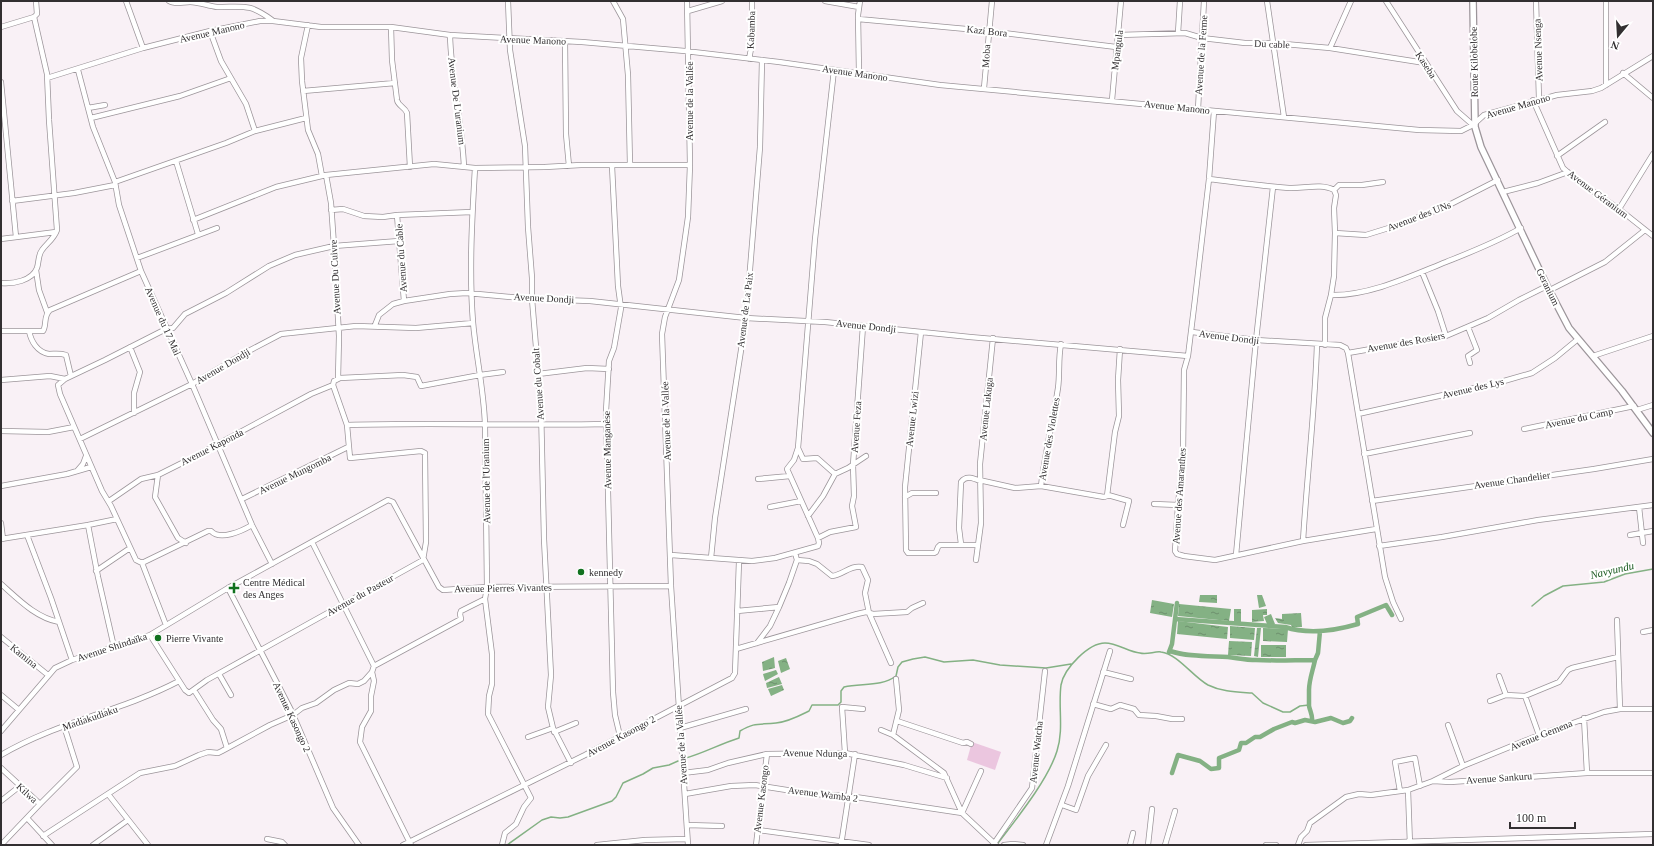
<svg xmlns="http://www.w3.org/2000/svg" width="1654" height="846" viewBox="0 0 1654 846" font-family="Georgia,serif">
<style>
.grass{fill:#ebc6df}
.water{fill:url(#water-ripples)}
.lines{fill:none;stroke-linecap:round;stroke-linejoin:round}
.stream{stroke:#84b184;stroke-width:1.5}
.canal{stroke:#84b184;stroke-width:4.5}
.minor-casing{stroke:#9c959a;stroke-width:6}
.tertiary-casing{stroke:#9c959a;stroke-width:8}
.minor{stroke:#fff;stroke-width:4.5}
.tertiary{stroke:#fff;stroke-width:5.5}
.poi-dot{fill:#11711f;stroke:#fff;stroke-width:1.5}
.labels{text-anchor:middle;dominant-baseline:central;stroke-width:4;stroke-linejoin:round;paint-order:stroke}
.street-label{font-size:10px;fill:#322f31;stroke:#fff}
.poi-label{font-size:10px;fill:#322f31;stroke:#fff;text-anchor:start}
.water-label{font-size:11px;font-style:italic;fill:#16561c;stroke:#fff}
</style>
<defs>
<pattern id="water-ripples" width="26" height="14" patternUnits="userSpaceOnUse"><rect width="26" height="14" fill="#84b184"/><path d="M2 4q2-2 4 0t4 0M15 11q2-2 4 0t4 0" fill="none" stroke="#6d906d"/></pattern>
</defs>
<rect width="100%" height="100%" fill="#f9f1f6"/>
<!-- grass -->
<path class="grass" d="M972,742l29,10 -6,18 -28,-10z"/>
<!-- water -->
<path class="water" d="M1200,595h17v8l-18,-1z
M1257,595h5l4,11 -7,2z
M1152,600l22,4 -2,13 -22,-4z
M1179,604l52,5 -2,12 -51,-5z
M1234,609h7v13h-7z
M1267,609v6h-4l1,6 -12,1v-12z
M1301,613l1,14h-10l-1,-2 -13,-2 -3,-5 7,1v-5z
M1271,614l4,10h-8l-3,-7z
M1178,621l50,6 -1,12 -50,-5z
M1230,626l25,2 -1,12 -24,-2z
M1257,628h4l-3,29 -4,-1z
M1263,628l25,1 -1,13 -24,-1z
M1229,641l23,1 -1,14 -23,-1z
M1261,645h25v12h-25z
M774,657l1,11 -12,3 -1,-9z
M786,658l4,11 -9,4 -3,-12z
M776,670l2,4 -13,7 -2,-7z
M779,677l3,7 -15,4 -1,-5z
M782,685l2,5 -13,6 -3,-7z"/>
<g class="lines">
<!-- stream -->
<path class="stream" d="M1532,606l12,-10 19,-10 41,-4 21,-8 28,-5
M686,758c18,-5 34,-14 53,-20l1,-7c15,-9 19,-6 36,-8 12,-1 23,-7 33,-12l3,-6h26l3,-3v-11l3,-4c18,-4 37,0 52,-11l2,-9 4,-5 11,-3 12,-2 19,5 29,-2 27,5 46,3 25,-4
M998,843c19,-25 50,-63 59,-92 7,-22 1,-44 4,-66 3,-17 28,-42 44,-42 12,0 24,9 35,10 7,2 15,-2 21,-1 17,2 32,25 47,33 14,7 29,7 44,8l11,10 20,9h7l10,-6 9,-1
M507,845l35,-25 9,-3 9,1 8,-1 44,-16 4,-4 7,-14 20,-9 10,-6 16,-3 9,-4"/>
<!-- canal -->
<path class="canal" d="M1175,619l110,8c24,8 49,4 73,-3l-1,-7 29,-12 6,10
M1170,651c18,6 39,5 58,6 9,1 18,3 28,3 20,1 39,0 59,0l3,-7 2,-22
M1169,652l3,-8 5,-41
M1312,721c1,-5 -2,-10 -3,-15 0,-5 0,-11 0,-16 0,-10 4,-20 6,-30
M1172,773l6,-18 22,6 11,8 8,-1v-10l20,-8 2,-7h5l9,-6h5l14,-8 18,-7 3,1 10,-3 10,2 16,-4 12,5 7,-2 2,-3"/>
<defs>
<path id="minor" d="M126,1l17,47
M169,1c6,4 14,1 21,1 9,0 18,4 27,5 27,0 32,-4 55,13
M508,1l2,49 15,96 3,81 4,51v21l9,108 3,132 7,136 -3,32 5,21 18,35
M613,1l10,18 5,56 2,90
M687,1l3,164 -2,52 -9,63 -14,37 -3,17 9,252 17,259
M825,1l34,6
M1267,1l17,116
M1386,1l71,110 16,14
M1536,1l3,98
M1606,1v84
M688,11l34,-10
M34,17l3,-3 -1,-13
M858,19l130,12 128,16
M308,25l-7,33 1,23 6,49 10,24 4,22
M1,27l33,-10
M391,27l1,33 5,40c1,6 8,7 10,13l3,54
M210,31l11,30 25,43 9,27
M1178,33l2,-32
M450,35c1,44 12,87 14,132
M1119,35l66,-2 17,5 43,5h28l57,5 95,15
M565,41l1,93 3,32
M1330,48l21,-47
M749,59l3,-15v-43
M78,70l15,57 22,55 4,23 22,66 51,113 60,141 20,39
M834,70l-19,169 -17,209 5,11 14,-1 18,16
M859,73l-1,-58 2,-14
M1623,73l30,25
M47,78l96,-30 67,-17 50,-10h13l48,6h70l59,8 132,7 103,9 94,11 161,23 479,45 42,1 12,-6 11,-10 73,-20 35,-4 9,-3 52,-32
M1,82l15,155
M984,88l8,-87
M303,91l92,-8
M1112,100l9,-99
M1533,100l30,68 15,13 41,28 34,27
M88,108l17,-3
M1198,109l6,-108
M1214,111l-5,68 -14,120 -7,57 -4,14 -1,85 -5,50 -3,46 2,3 7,2 31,4 88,-19 73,-12
M91,118l89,-22 51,-18
M1557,156l48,-34
M176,161l22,73
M612,166l6,120 3,22 -7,40 -5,13 -3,50 7,281 2,23 5,21
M475,168c-3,51 -6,103 -2,154 3,35 11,68 12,103l2,162 -2,12 7,55v30l-3,12 -1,18 43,84 -7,9 -8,17 -11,9 -3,12
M326,175l5,28 3,43 5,90 -1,43
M1209,179c26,3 53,7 80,9 14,1 32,-5 45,2
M115,182l111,-39 29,-12 51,-13
M1334,190l5,-5h23l21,-3
M1503,192l35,-9 30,-11
M12,201l62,-8 41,-8
M1619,209l34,-55
M331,210l12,-1 21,7 19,1 14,-2 75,-3
M397,215l7,86
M193,220l83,-33 50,-12 108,-11 41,4 70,-1 36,-2h109
M1335,233l31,2 29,-9 50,-19 53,-27
M1,239l55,-7
M137,258l80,-30
M36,270l3,20 8,22
M1422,272l16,39 8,25
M1,283c12,1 31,-2 36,-15 2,-6 1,-13 5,-18 5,-7 12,-11 15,-20l-8,-110 -2,-46 -13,-57
M1550,290l55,-28 40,-32
M1331,295c38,1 80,-19 115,-33 25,-10 51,-20 75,-34
M375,325l4,-10 14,-11 11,-3 46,-7 17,-1 65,6 58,2 156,17 79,4 145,15 218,19
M1468,327l9,23 -9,6 2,7
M1,331h42c4,-6 0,-15 7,-21l91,-39
M29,331c2,10 8,21 20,23 6,0 11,-1 17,1l5,21
M921,332l-16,155 1,63 2,3h26l2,-1 2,-5 2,-2h37
M1192,332l64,8 84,5 6,3 2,5 37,224 8,25 8,17
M1325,345v-27l6,-23 3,-19 1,-43 -1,-25 2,-13 -2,-5
M130,347l10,25 -6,21v20
M1348,353l98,-17 42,-18 31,-18 28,-14
M1593,356l60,-20
M538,374l49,-6 22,1
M1,380l49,-4 15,3
M333,385l1,-4 6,-3 63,-3 14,2 4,9 59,-11 23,-3
M1637,410l16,-5
M1358,414l139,-31 35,-10 23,-15 23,-19
M347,425c86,-3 173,1 260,-1
M1524,429l110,-23
M1,431l47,1 26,-5
M80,439l112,-55 51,-30 38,-20 75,-8 60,2 57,-5
M1364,454l106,-21
M77,471l6,-7 3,-8
M158,475l-3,22 23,41 8,5
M758,479l32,-3
M979,480l36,8 26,-2 63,11 3,-1 8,-64 4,-16 -1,-36 2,-31
M1,486l66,-12 24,-7
M1041,486c4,-33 12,-65 17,-98 2,-14 0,-29 3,-44
M1108,495l21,6 -6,24
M905,497l7,-4h24
M242,499l106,-52
M109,501l32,-22 17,-4 32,-16 121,-65 22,-9
M1372,501l222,-32 59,-10
M1154,504l24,1
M770,507l31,-6
M1639,507l4,36
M808,516l15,-20 12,-22 13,-6 18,-12
M1,523l2,16
M88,525l10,52 16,70
M27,535l24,63 21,62
M1630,535l23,-4
M818,538l12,-6 26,-5 -4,-21 2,-10 -1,-31 10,-139
M1,539l87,-14 29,-6
M1303,541c4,-66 12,-131 14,-197
M961,544l-2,-16 2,-46c5,-7 12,-4 19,-1
M1379,546l63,-9 96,-17 115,-15
M671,555l81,6 23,-3 43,-12 1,-3 -1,-5 -31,-69 7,-9 4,-12
M1236,555l20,-215 17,-153
M711,558l4,-40 31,-200 14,-171 2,-87
M797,560l12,1 8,3 15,12c11,-1 18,-11 30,-9l6,13 -3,13 4,20 22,50
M976,560l5,-37 -1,-59 13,-126
M142,563l66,-32h3c9,10 31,0 41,-6
M96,571l34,-23
M1,584c17,15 35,34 58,38
M228,588l63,122 42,98 26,37
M737,611l42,-4 10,-24 8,-23 -2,-7
M1617,620l3,89
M166,625l-24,-62 -6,-3 -25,-54 -9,-15 -42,-97 -2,-9 7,-6 40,-19 61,-31 7,-1 12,-14 41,-21 43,-27 26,-11 39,-9 65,-5
M1643,632l10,-2
M150,635l35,55 4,3 18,-13 216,-120 3,-18 -1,-89 -4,-2 -71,7 -3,-33 -14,-40
M1,637l47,38
M757,643l13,-17 9,-19
M736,649l121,-35 9,-2 7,2 34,-2 5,-4 11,-5
M374,666l87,-47 -1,-5 1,-3 24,-12
M372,672l2,9 -3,15v15l-9,16 -2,15 51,103
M1103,672l28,7
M219,674l12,21
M1499,676l7,19
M194,690l19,30 8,9 6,19
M1,695l18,15
M1525,696l14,39
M1490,701l16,-6 19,1 34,-14 9,-12 4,-2 46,-11
M1093,704l18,5 9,-4 14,4 5,6 17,1 16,3h10
M1584,718l3,55
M897,721l66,22 4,-1 4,2
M1448,725l15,41
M680,728l66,-19
M881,730l12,5 51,38 18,40 34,32
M1,731l54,-63 17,-8 78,-25 78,-47 160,-88 5,2 46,85 4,3 44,-3 184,-1
M554,732l22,-9
M893,735l6,-25 -3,-31
M528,737l25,-9
M845,753l-3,-46 21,2
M1,755c56,-33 121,-44 178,-74
M1,768l39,36 -39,41
M683,773l25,-3 20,-7 39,-9 78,-1 59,12 43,13
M1433,781l30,-15 76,-31 65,-23 16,-3h33
M1408,790l2,55
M1400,791l-5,-29 20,-4 5,28
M108,794l40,51
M685,794l46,-8 24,-1 57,9 37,2 113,17 19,-42
M1,801l19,-15
M40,804l37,-37 -13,-41
M1062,805l14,5 12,-34 18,-31
M27,818l25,27
M687,825l35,1
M758,830l111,15
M43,836l97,-63 35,-7 24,-11 9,-3 10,1 4,-2 48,-26 23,-10 9,-7 14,-5 18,-13 15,-7 9,1 6,-3 8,-9 2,-6 -62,-124
M267,839l15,3 3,3
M93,845l35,-25
M403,845l182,-90 147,-77 3,-5 4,-112
M597,845l48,-5 42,-1
M756,845l11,-91
M841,845l14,-91
M993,845l39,-57 13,-117
M1004,845l9,-1 10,1
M1046,845l22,-59 42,-135
M1130,845l3,-12
M1148,845l4,-36
M1165,845l10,-34
M1266,845h10
M1298,845l3,-8 6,-6 3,-8 36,-26 13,-3 12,1 37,-5 25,-9 17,1 137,-9h66
M1306,845l347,-11"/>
<path id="tertiary" d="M1473,1l2,126 6,20 66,139 22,42 53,63 31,42"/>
</defs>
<!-- minor casing -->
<use href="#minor" class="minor-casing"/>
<!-- tertiary casing -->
<use href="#tertiary" class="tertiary-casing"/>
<!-- minor -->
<use href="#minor" class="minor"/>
<!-- tertiary -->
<use href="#tertiary" class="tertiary"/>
</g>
<!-- markers -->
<g class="poi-dot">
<circle cx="581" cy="572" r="4"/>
<path d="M232 582h4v4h4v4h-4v4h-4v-4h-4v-4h4z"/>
<circle cx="158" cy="638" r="4"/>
</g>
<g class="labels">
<!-- street labels -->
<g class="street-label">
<text transform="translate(751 30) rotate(-88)">Kabamba</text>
<text transform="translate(987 31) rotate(6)">Kazi Bora</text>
<text transform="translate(212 32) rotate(-13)">Avenue Manono</text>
<text transform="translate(533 40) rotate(2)">Avenue Manono</text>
<text transform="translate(1272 44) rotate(2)">Du cable</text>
<text transform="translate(1117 50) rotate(-83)">Mpangula</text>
<text transform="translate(1538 50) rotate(-92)">Avenue Nsenga</text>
<text transform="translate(1201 55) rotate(-86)">Avenue de la Ferme</text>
<text transform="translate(986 56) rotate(-86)">Moba</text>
<text transform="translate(1474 62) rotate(-91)">Route Kilobelobe</text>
<text transform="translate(1426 65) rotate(57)">Kaseba</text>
<text transform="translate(855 73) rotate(8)">Avenue Manono</text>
<text transform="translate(457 101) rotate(83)">Avenue De L'uranium</text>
<text transform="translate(689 101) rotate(-90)">Avenue de la Vallée</text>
<text transform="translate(1518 106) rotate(-16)">Avenue Manono</text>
<text transform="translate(1177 107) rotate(6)">Avenue Manono</text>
<text transform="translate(1598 194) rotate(37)">Avenue Géranium</text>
<text transform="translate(1419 216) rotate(-21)">Avenue des UNs</text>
<text transform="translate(401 258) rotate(-94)">Avenue du Cable</text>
<text transform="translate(335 277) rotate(-93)">Avenue Du Cuivre</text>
<text transform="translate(1548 287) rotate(64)">Geranium</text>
<text transform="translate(544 298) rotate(3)">Avenue Dondji</text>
<text transform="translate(745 310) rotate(-83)">Avenue de La Paix</text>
<text transform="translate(163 321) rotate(66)">Avenue du 17 Mai</text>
<text transform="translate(866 326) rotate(6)">Avenue Dondji</text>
<text transform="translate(1229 337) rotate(7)">Avenue Dondji</text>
<text transform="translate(1406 342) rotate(-10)">Avenue des Rosiers</text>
<text transform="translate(223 366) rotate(-30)">Avenue Dondji</text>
<text transform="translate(538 384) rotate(-94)">Avenue du Cobalt</text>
<text transform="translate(1473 388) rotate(-13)">Avenue des Lys</text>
<text transform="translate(986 409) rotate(-84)">Avenue Lukuga</text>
<text transform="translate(1579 418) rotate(-12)">Avenue du Camp</text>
<text transform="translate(912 419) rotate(-84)">Avenue Lwizi</text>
<text transform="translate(666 421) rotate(-92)">Avenue de la Vallée</text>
<text transform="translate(856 427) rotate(-86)">Avenue Feza</text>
<text transform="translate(1049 439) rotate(-80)">Avenue des Violettes</text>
<text transform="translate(212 447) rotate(-27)">Avenue Kaponda</text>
<text transform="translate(607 450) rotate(-91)">Avenue Manganèse</text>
<text transform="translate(295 474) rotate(-26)">Avenue Mungomba</text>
<text transform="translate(1512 480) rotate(-8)">Avenue Chandelier</text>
<text transform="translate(486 481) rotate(-91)">Avenue de l'Uranium</text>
<text transform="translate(1179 496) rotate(-86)">Avenue des Amaranthes</text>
<text transform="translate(503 588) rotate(-1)">Avenue Pierres Vivantes</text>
<text transform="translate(360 595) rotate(-29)">Avenue du Pasteur</text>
<text transform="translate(112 647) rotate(-18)">Avenue Shindaïka</text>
<text transform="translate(24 656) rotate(39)">Kamina</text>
<text transform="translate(292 717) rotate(65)">Avenue Kasongo 2</text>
<text transform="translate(90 718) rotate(-19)">Madiakudiaku</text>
<text transform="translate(1541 735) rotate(-22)">Avenue Gemena</text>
<text transform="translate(621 736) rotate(-28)">Avenue Kasongo 2</text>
<text transform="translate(681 745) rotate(-94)">Avenue de la Vallée</text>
<text transform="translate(1036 752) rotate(-84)">Avenue Watcha</text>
<text transform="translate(815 753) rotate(1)">Avenue Ndunga</text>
<text transform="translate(1499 778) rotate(-4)">Avenue Sankuru</text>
<text transform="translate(27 793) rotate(43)">Kilwa</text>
<text transform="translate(823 794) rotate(7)">Avenue Wamba 2</text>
<text transform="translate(761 799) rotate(-83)">Avenue Kasongo</text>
</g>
<!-- poi labels -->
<g class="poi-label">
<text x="589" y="572">kennedy</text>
<text x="243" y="582">Centre Médical<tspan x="243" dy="12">des Anges</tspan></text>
<text x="166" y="638">Pierre Vivante</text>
</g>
<!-- water labels -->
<g class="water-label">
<text transform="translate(1612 570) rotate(-13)">Navyundu</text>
</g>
</g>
<!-- border -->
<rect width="1654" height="846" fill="none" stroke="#322f31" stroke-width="4"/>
<!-- north arrow -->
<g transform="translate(1618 36) rotate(198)" stroke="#ffffff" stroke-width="3" paint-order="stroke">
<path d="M0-3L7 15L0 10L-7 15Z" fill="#322f31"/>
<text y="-6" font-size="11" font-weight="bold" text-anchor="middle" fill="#322f31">N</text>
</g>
<!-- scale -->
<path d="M1510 822v6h65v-6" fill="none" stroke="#322f31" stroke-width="2"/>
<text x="1516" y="822" font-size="12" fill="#322f31" stroke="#ffffff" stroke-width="3" paint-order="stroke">100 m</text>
</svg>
